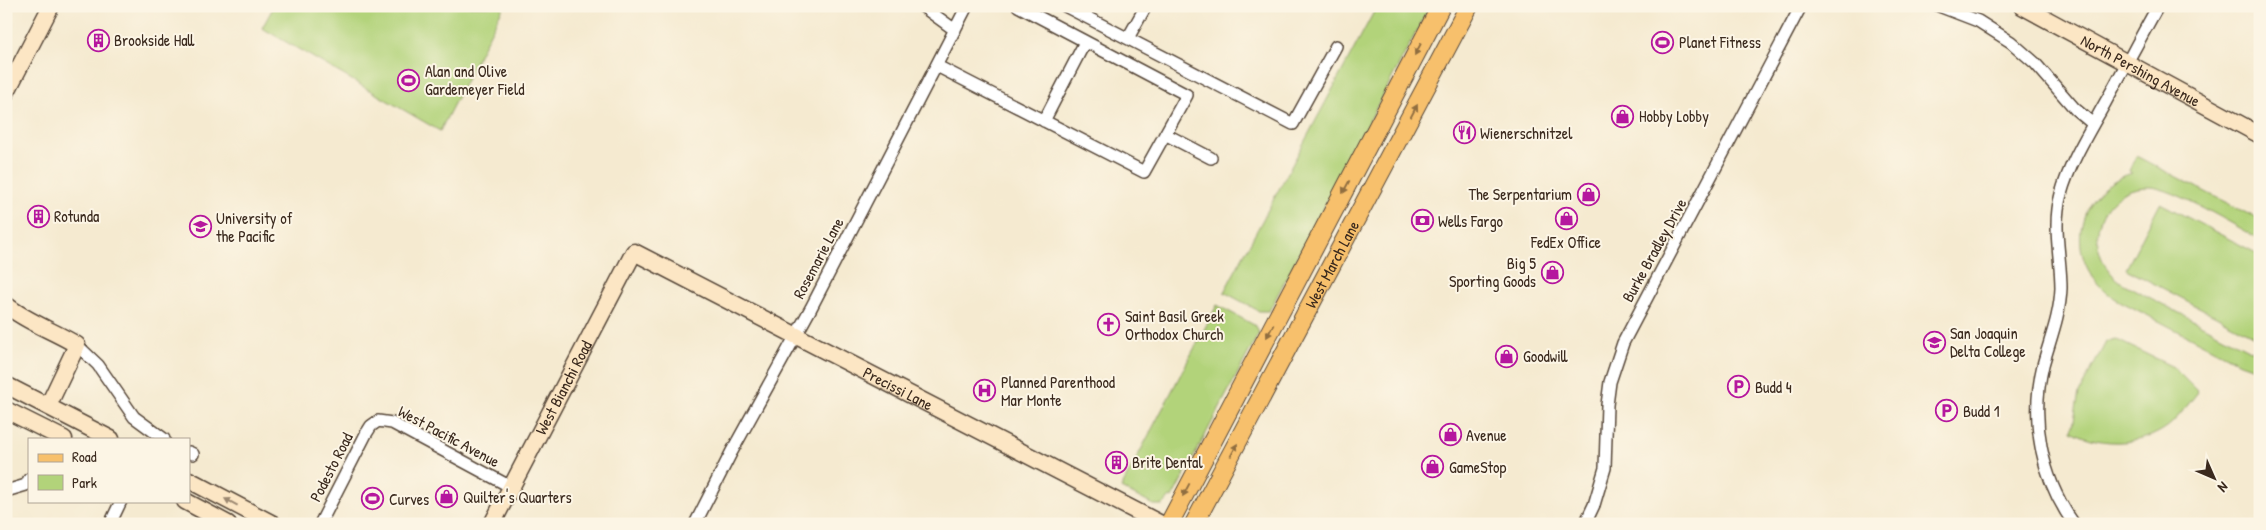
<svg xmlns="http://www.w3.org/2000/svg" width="2266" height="530" viewBox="0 0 2266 530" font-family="'Patrick Hand',sans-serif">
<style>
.green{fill:#b2d37a;stroke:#767e4c}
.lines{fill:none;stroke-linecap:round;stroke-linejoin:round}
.street-casing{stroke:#574739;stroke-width:14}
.secondary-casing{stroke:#574739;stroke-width:19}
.primary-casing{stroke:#574739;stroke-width:20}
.street{stroke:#fff;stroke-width:11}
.secondary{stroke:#fce6c4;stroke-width:16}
.primary{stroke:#f7c06c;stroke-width:18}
.oneway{fill:#906e41}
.oneway2{fill:#9c8871}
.labels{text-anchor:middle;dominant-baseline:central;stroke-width:4;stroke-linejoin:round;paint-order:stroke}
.poi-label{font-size:16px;fill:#3b2a1e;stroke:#fcf5e5;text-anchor:start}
.street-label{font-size:16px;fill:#3b2a1e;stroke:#fcf5e5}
</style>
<rect width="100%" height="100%" fill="#fcf5e5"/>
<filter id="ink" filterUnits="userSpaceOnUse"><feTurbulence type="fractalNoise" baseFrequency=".02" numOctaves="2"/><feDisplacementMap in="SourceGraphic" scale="10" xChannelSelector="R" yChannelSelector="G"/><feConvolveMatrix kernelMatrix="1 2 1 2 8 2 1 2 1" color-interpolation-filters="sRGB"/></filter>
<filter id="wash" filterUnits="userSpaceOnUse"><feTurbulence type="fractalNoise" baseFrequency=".0096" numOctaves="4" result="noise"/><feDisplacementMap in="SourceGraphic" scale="20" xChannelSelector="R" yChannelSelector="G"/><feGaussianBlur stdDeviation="1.12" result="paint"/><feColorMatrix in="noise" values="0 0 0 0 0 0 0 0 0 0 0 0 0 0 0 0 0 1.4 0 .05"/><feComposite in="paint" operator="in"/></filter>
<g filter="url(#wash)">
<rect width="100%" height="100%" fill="#f5ead0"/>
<!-- green -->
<path class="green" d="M274,6h230l-64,125 -178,-103z
M1377,6h53l-161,305h-10l-35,-19z
M2136,156l124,64v19c-25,-13 -86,-51 -110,-52 -56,-1 -71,69 -26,97l124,65 12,4v17l-20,-7 -124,-64c-53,-33 -46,-107 16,-126l-3,-2z
M2160,203l100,52v84l-134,-70z
M1217,305l39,21 3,7 -87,165 -2,-1 -7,8h-10l-32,-17z
M2115,339l58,28 25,25c-8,10 -16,21 -25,30 -25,24 -72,26 -101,9l7,-38 27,-51z"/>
</g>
<g filter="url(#ink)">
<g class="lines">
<defs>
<path id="street" d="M922,6l33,24
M1065,6l228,118 43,-78
M1939,6l39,15 33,21 24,21 40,46 18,15
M1128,38l18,-32
M937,66l207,106 43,-77 -169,-89
M1044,121l41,-79
M1165,134l46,24
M77,345l21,20 36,52 30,22
M189,452l4,2
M6,491l20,-6 3,-6
M110,524l11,-23
M320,524l46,-90 5,-8 7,-5 14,2 119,64
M695,524l36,-71 80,-145 156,-302
M1585,524l9,-19 11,-37 2,-63 3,-23 13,-39 178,-337
M2074,524c-33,-46 -44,-104 -31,-159 7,-26 17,-49 18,-77 0,-32 -9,-62 0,-94 8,-30 29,-64 44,-91 18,-32 35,-65 53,-97"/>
<g id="secondary">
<path id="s1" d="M2022,6l238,129"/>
<path d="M6,93l45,-87"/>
<path d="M6,305c21,17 48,26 71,40l-29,61"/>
<path d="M6,385l105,54"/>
<path d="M6,410l58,29"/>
<path d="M189,480l84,44"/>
<path d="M185,501l43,23"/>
<path id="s2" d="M492,524l142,-272 527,272"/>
</g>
<g id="primary">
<path d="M1169,524l272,-518"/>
<path id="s3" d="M1194,524l275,-518"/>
</g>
</defs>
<!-- street casing -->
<use href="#street" class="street-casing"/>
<!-- secondary casing -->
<use href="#secondary" class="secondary-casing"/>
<!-- primary casing -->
<use href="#primary" class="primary-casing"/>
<!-- street -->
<use href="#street" class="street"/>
<!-- secondary -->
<use href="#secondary" class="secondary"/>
<!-- primary -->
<use href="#primary" class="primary"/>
</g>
<!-- one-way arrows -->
<defs><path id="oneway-solid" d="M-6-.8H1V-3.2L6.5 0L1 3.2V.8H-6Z" transform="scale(1.25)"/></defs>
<g class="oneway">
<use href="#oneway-solid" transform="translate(1418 49) rotate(118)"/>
<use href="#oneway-solid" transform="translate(1414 111) rotate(-62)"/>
<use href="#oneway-solid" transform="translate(1346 187) rotate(118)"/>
<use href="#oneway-solid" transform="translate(1270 331) rotate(118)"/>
<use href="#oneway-solid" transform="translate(1234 450) rotate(-62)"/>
<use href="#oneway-solid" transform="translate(1186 490) rotate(118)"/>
</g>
<use class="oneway2" href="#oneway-solid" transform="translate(231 502) rotate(-152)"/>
</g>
<!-- icons -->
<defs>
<symbol id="building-ring" viewBox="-11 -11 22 22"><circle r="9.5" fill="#fcf5e5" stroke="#b5179e" stroke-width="1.5"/><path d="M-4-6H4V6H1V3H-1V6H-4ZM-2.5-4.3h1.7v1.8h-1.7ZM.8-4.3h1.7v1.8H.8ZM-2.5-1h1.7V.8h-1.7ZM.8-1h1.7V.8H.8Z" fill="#b5179e"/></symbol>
<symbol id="stadium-ring" viewBox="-11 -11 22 22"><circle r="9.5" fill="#fcf5e5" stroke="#b5179e" stroke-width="1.5"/><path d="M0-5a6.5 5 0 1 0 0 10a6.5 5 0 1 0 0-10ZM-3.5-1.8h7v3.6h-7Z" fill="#b5179e"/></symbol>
<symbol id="shop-ring" viewBox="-11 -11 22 22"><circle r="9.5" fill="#fcf5e5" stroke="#b5179e" stroke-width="1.5"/><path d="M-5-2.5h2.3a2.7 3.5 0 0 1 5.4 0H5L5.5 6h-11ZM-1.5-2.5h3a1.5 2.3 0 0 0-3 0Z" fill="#b5179e"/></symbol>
<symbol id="restaurant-ring" viewBox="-11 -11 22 22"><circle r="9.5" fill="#fcf5e5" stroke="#b5179e" stroke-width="1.5"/><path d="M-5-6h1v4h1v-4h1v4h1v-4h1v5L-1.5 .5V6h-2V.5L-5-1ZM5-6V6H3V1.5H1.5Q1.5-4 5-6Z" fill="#b5179e"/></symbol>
<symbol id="bank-ring" viewBox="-11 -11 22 22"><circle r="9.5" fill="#fcf5e5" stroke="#b5179e" stroke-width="1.5"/><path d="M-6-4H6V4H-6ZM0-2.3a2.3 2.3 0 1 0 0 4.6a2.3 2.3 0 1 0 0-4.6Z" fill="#b5179e"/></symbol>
<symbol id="university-ring" viewBox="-11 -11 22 22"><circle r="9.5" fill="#fcf5e5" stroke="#b5179e" stroke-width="1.5"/><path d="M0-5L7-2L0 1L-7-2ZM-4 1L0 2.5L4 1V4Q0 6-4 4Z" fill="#b5179e"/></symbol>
<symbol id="church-ring" viewBox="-11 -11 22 22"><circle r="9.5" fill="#fcf5e5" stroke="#b5179e" stroke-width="1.5"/><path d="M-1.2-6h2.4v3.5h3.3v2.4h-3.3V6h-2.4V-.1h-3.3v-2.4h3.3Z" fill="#b5179e"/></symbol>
<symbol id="parking-ring" viewBox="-11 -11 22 22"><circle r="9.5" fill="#fcf5e5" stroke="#b5179e" stroke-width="1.5"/><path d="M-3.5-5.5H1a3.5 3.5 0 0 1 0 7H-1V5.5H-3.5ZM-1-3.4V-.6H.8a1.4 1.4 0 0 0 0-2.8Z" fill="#b5179e"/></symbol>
<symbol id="hospital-ring" viewBox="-11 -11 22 22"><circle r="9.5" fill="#fcf5e5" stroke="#b5179e" stroke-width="1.5"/><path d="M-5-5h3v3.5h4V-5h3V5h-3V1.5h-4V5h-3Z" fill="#b5179e"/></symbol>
</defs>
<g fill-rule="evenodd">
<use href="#building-ring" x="86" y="28" width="25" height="25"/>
<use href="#stadium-ring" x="1650" y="30" width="25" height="25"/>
<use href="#stadium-ring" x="396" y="68" width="25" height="25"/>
<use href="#shop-ring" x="1610" y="104" width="25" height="25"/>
<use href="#restaurant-ring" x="1452" y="120" width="25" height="25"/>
<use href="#shop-ring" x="1576" y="182" width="25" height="25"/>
<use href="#building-ring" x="26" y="204" width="25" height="25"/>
<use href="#shop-ring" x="1554" y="206" width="25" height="25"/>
<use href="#bank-ring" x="1410" y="208" width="25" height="25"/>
<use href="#university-ring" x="188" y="214" width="25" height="25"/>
<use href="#shop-ring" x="1540" y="260" width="25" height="25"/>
<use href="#church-ring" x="1096" y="312" width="25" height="25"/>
<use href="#university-ring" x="1922" y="330" width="25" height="25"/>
<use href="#shop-ring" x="1494" y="344" width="25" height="25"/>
<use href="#parking-ring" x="1726" y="374" width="25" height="25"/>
<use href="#hospital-ring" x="972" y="378" width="25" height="25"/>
<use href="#parking-ring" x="1934" y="398" width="25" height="25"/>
<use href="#shop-ring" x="1438" y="422" width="25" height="25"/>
<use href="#building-ring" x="1104" y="450" width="25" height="25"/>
<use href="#shop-ring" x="1420" y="454" width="25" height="25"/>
<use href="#shop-ring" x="434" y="484" width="25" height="25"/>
<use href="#stadium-ring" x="360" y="486" width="25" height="25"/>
</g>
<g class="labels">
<!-- poi labels -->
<g class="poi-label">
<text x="114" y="40">Brookside Hall</text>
<text x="1679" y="42">Planet Fitness</text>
<text x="425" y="71">Alan and Olive<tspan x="425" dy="18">Gardemeyer Field</tspan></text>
<text x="1639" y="116">Hobby Lobby</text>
<text x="1480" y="133">Wienerschnitzel</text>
<text x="1572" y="194" text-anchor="end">The Serpentarium</text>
<text x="54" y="216">Rotunda</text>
<text x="216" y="218">University of<tspan x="216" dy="18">the Pacific</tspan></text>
<text x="1438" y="221">Wells Fargo</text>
<text x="1566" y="242" text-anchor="middle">FedEx Office</text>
<text x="1536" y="263" text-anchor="end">Big 5<tspan x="1536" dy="18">Sporting Goods</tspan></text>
<text x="1125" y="316">Saint Basil Greek<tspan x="1125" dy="18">Orthodox Church</tspan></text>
<text x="1950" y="333">San Joaquin<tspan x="1950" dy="18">Delta College</tspan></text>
<text x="1523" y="356">Goodwill</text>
<text x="1001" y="382">Planned Parenthood<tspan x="1001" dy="18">Mar Monte</tspan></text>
<text x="1755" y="387">Budd 4</text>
<text x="1963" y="411">Budd 1</text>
<text x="1466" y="435">Avenue</text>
<text x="1132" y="462">Brite Dental</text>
<text x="1449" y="467">GameStop</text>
<text x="463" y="497">Quilter's Quarters</text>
<text x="389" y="499">Curves</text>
</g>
<!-- street labels -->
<g class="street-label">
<text stroke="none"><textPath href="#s1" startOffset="135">North Pershing Avenue</textPath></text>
<text transform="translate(1654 250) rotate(-61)">Burke Bradley Drive</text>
<text transform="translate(818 258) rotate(-62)">Rosemarie Lane</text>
<text stroke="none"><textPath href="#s3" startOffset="294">West March Lane</textPath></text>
<text stroke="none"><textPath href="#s2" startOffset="154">West Bianchi Road</textPath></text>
<text stroke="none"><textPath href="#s2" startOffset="604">Precissi Lane</textPath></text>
<text transform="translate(449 436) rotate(28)">West Pacific Avenue</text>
<text transform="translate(331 467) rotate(-63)">Podesto Road</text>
</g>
</g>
<!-- margin -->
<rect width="2266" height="530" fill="none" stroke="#fcf5e5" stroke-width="25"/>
<!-- legend -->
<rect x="28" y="438" width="162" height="65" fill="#fcf5e5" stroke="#afa495"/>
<rect x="38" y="454" width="25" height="8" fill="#f7c06c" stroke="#afa495"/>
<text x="72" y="462" font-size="15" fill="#3b2a1e">Road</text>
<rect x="38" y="475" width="25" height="15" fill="#b2d37a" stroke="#afa495"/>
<text x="72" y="488" font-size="15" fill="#3b2a1e">Park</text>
<!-- north arrow -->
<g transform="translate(2214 478) rotate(135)" stroke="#fcf5e5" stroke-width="4" paint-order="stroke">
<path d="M0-4L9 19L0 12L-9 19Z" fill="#3b2a1e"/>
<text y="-8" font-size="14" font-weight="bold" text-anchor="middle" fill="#3b2a1e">N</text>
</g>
</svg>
